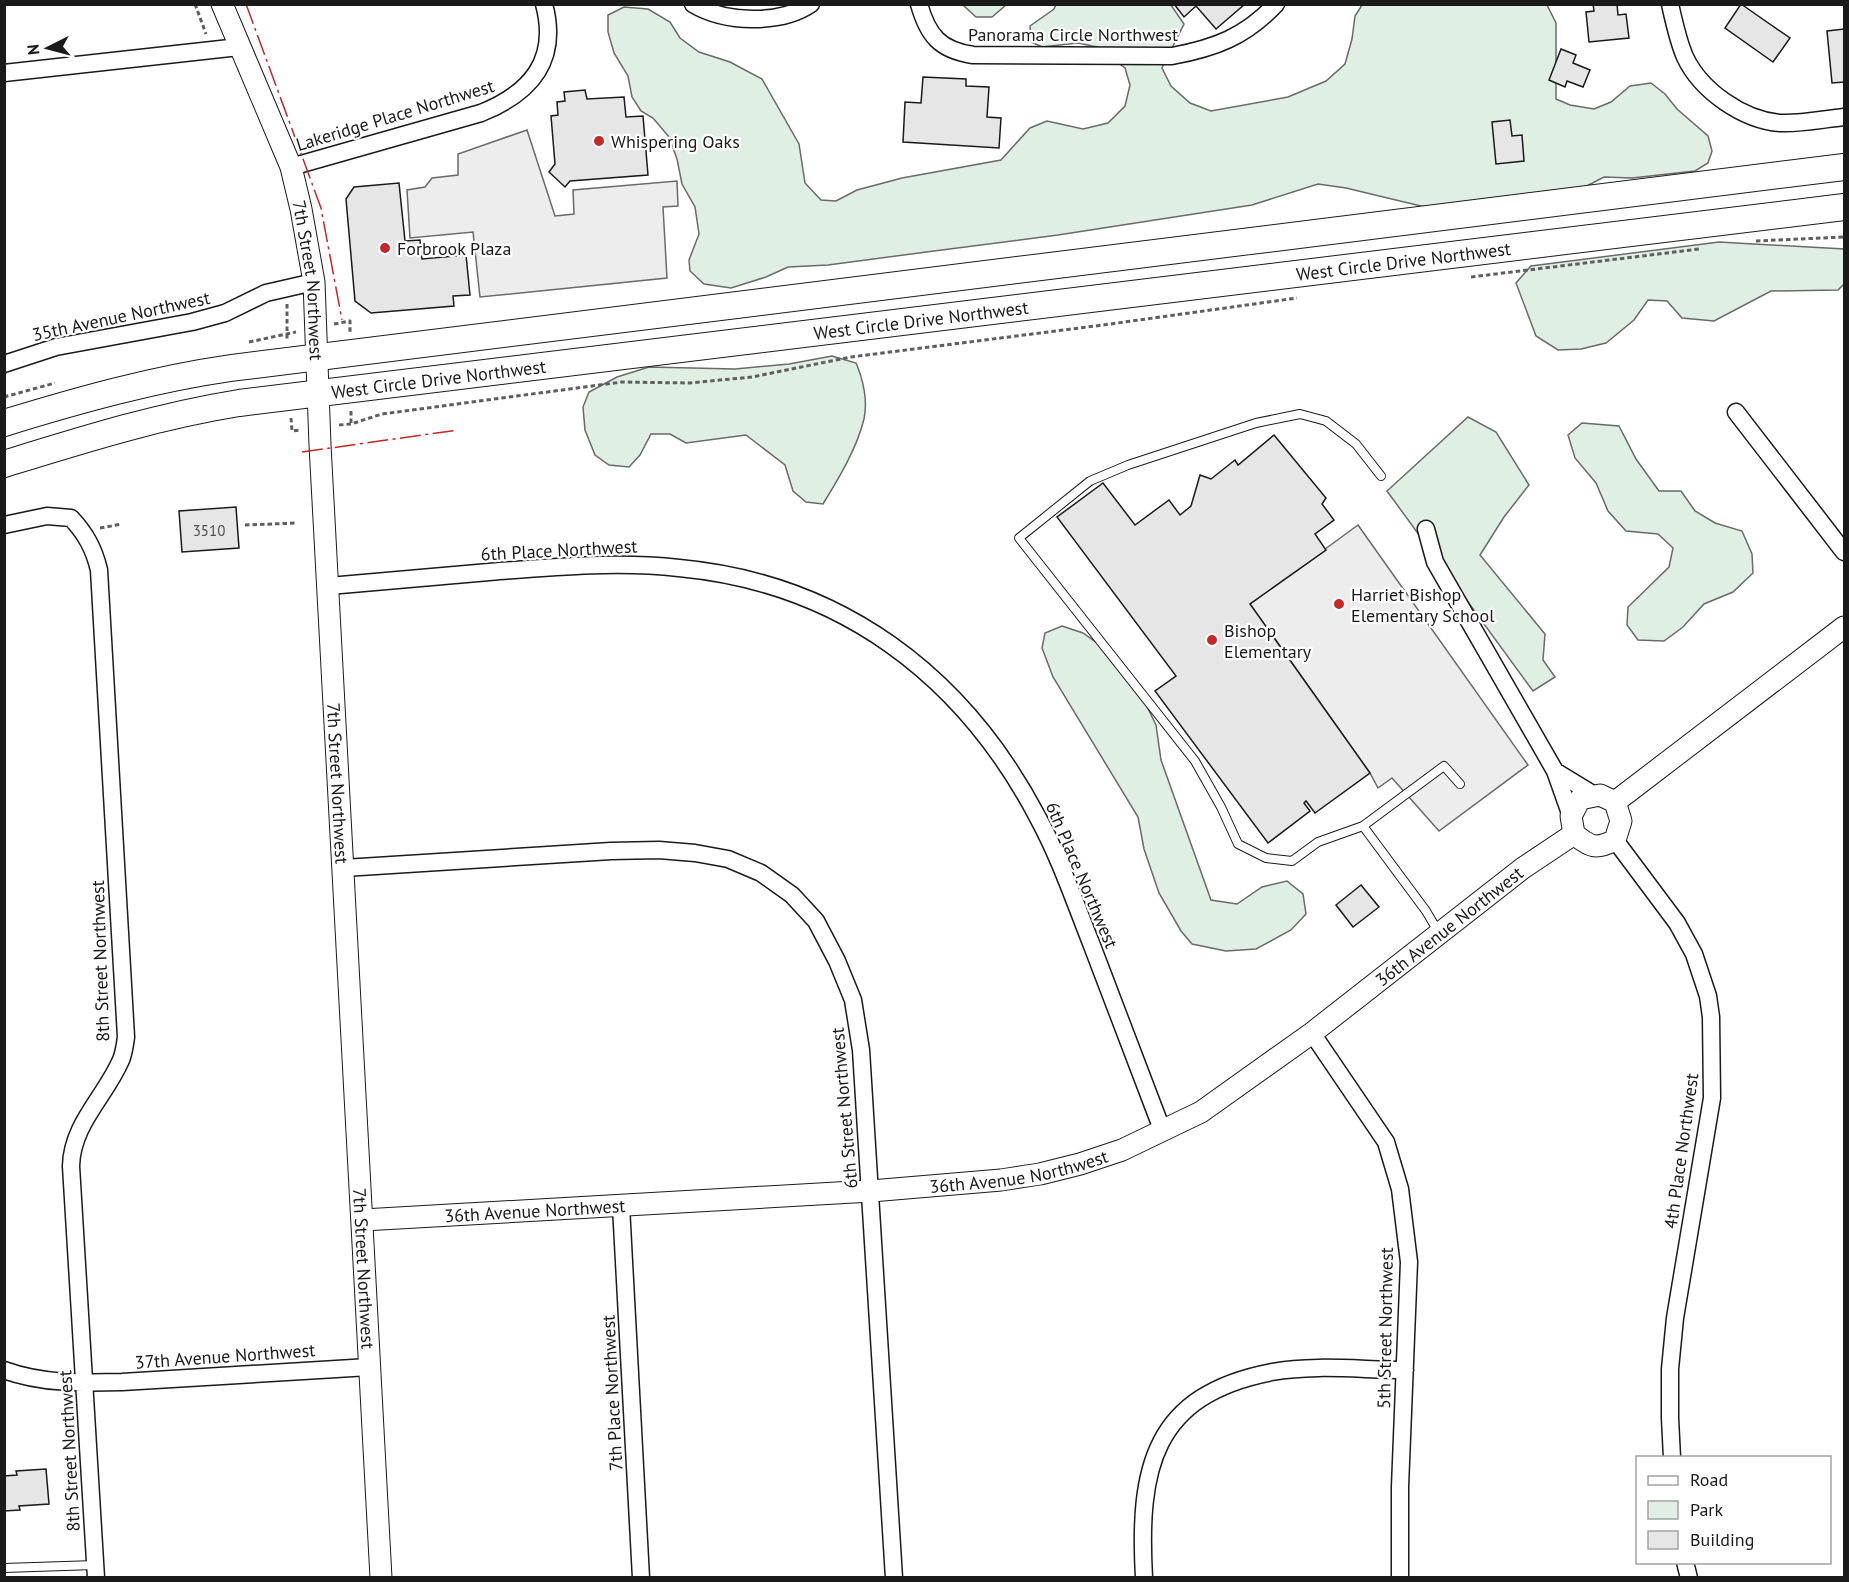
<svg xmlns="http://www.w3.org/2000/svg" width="1849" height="1582" viewBox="0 0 1849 1582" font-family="'PT Sans',sans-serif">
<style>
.green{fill:#e0efe3;stroke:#6a6a6a;stroke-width:1.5}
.parking{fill:#ededed;stroke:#6a6a6a;stroke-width:1.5}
.building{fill:#e6e6e6;stroke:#1a1a1a;stroke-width:1.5}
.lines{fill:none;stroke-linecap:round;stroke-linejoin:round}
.service-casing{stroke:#1a1a1a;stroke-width:10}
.minor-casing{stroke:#1a1a1a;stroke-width:19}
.tertiary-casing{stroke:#1a1a1a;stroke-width:23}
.primary-casing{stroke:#1a1a1a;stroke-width:28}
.path{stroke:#5f5f5f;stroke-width:3;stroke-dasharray:4.5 3;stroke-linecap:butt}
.service{stroke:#fff;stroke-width:8}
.minor{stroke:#fff;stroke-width:16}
.tertiary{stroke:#fff;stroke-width:21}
.primary{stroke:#fff;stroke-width:26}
.power{stroke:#c62828;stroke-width:1.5;stroke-dasharray:21 4.5 3 4.5;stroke-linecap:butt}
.poi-dot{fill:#c62828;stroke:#fff;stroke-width:2}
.labels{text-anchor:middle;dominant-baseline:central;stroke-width:4.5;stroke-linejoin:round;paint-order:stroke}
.number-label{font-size:15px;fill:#4d4d4d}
.street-label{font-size:18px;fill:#1a1a1a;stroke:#fff}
.poi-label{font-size:18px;fill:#1a1a1a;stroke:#fff;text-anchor:start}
</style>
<rect width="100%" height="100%" fill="#fff"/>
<!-- green -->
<path class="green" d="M1135,4l36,1 13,19 -22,44 9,18 19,17 21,8 77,-14 38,-16 19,-17 7,-25 3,-23 7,-11h185l9,18v76l14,6 24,4 17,-7 19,-16 21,-3 14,11 12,15 31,27 4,15 -4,12 -13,8 -63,7 -28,-1 -23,12 -156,18 -79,-19 -28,-4 -66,21 -194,30 -124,16 -106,14 -40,2 -22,10 -35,11 -27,-4 -14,-13 -1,-11 10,-26 -4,-27 -13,-23 -5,-25 -8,-22 -16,-19 -12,-7 -9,-14 -4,-21 -14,-23 -6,-21v-17l16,-8 24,2 22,13 10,16 19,14 31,10 32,17 37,65 6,39 16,17 15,1 21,-11 45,-12 99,-18 29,-32 17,-7 36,8 25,-6 17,-17 5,-21 -5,-17 -28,-21 -19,-4 -36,4 -11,-5 -1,-16 24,-17 2,-4z
M963,5h43l-14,12h-16z
M1719,242l125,7v35l-6,6 -67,1 -57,30 -32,-3 -15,-17 -19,-1 -14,20 -28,23 -25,6 -23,1 -22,-14 -20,-53 15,-17z
M832,356l24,7c7,16 12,38 8,56 -7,29 -25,59 -41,85l-17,-2 -13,-11 -8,-26 -39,-30 -60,8 -16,-9h-19l-11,21 -11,12 -20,-2 -14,-10 -10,-25 -2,-23 6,-15 28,-15 32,-10 86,2 54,-5z
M1468,417l28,15 33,53 -25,32 -24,38 65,79 -2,26 12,17 -22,14 -146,-200z
M1582,423l37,3 17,33 23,32h22l14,20 20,12 27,8 10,23 1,19 -20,19 -29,12 -21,23 -19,14 -26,-1 -11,-15 1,-18 41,-40 4,-19 -15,-14 -32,-3 -18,-20 -12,-28 -21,-25 -7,-23z
M1062,626l21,7 36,26 15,21 22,45 5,35 50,140 26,4 25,-17 25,-6 16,13 3,20 -15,16 -35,19 -30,2 -34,-7 -11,-13 -22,-38 -15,-44 -6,-32 -85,-140 -11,-29 3,-15z"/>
<!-- parking -->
<path class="parking" d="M527,130l28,86 19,-2 -1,-24 104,-9 1,25 -15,1 4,71 -187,19 -7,-65 -63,6 -3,-48 18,-3 7,-9 26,-3v-21z
M1358,525l170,240 -89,66 -47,-53 -14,10 -8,-15 -120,-169z"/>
<!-- building -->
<path class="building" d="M1174,4h71l-29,25 -20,-23 -12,11z
M1593,4h24l1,11 8,-1 3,24 -40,4 -3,-30 8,-1z
M1741,4l49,34 -17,24 -48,-34z
M1844,29v53l-12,1 -5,-52z
M1561,49l15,6 -3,8 17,7 -7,17 -16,-6 -2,6 -16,-7z
M923,77l43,2v7l23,1 -2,30 14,1 -2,30 -96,-6 2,-40 16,1z
M585,90l2,9 37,-2 2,20 17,-1 5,59 -78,6 -5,6 -16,-15 6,-8 -4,-48 7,-1 -1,-13 8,-1 -1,-9z
M1510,120l2,16 10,-1 2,26 -28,3 -4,-42z
M399,183l6,58 15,-1 2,19 44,-4 4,40 -17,1 1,10 -83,7 -16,-12 -9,-102 8,-12z
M1274,435l52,63 -4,6 12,16 -19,14 11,16 -76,54 120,169 -55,40 -9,-12 -2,2 6,8 -42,32 -113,-152 21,-15 -119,-159 46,-34 32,42 34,-25 11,15 11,-9 9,-31 11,4 24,-19 3,5z
M236,507l3,41 -57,4 -3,-41z
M1361,885l18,22 -26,20 -17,-22z
M46,1469l3,35 -30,2 1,4 -16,1v-35l13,-1 -1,-4z"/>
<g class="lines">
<defs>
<path id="service" d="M1381,476l-25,-32 -30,-23 -26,-7 -44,9 -128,42 -38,16 -71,57 176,223 26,46 17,37 28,14 26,3 26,-19 45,-16 81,-60 16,18
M1363,826l63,85 13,22
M4,1568l91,-3"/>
<path id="minor" d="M693,4c32,19 87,21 118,0
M919,4c9,32 21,46 54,51l199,1c43,-8 73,-19 104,-52
M1670,4c4,18 8,37 15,53 16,34 58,63 95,66 21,1 44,-4 64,-6
M4,73l235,-26
M291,167l190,-54c50,-20 78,-53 63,-109
M4,364l52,-17 136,-25 33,-9 41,-20 48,-11
M1736,412l108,140
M4,525l43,-9 24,2c15,16 23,31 28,52l27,467c-1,7 -2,16 -5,23 -16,37 -49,64 -50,106l25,412
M1426,529l9,33 120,209
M329,586c53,-5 107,-9 160,-14 64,-5 127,-11 190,-4 161,15 283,106 358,248 22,40 37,84 54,127 24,63 48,126 72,189
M1571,816l-16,-45 41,25
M1615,840l62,83 17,31 14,42 3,21 1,81 -37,220 -5,51v49l2,40
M344,868l267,-17 48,-1 36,3 33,6 33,14 31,22 24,26 21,40 16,39 8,50 33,528
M1312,1033l74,109 14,47 9,73 -9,225v91
M621,1206l20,372
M4,1370c38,14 79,13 118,12l247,-15
M1685,1562l4,16
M1144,1578c-6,-109 8,-183 128,-206 43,-8 90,-2 133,-2"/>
<g id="tertiary">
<path id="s1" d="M222,4l69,163 10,42 13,73 6,163 61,1133"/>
<path d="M1600,795l15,7 6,19 -6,19c-19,10 -25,7 -41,-6l-3,-18 9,-17z"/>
<path d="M1615,802l229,-175"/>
<path id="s2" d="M363,1220l508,-29 130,-11 39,-6 40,-10 42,-14 79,-38 111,-79 211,-165 51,-34"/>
</g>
<g id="primary">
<path d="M4,423c75,-23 150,-44 227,-55l1613,-201"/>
<path id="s3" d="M4,464c78,-24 154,-48 235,-61l1605,-196"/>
</g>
</defs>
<!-- service casing -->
<use href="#service" class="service-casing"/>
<!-- minor casing -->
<use href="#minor" class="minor-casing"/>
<!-- tertiary casing -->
<use href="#tertiary" class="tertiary-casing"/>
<!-- primary casing -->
<use href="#primary" class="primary-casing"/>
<!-- path -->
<path class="path" d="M195,4l11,30
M1756,241l88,-4
M1471,277l228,-28
M287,304v35
M334,324l16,-3v11
M249,342l47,-10
M4,397l51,-14
M351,411v13
M291,418l1,13 8,-1
M339,425l12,-1 31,-10 240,-32 67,1 63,-6 99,-20 252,-32 194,-27
M245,525l52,-2
M100,528l22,-4"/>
<!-- service -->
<use href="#service" class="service"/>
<!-- minor -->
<use href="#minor" class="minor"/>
<!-- tertiary -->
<use href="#tertiary" class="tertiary"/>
<!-- primary -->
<use href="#primary" class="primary"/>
<!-- power -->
<path class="power" d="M246,4l75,204 21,112
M302,452l156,-22"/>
</g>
<!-- markers -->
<g class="poi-dot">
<circle cx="599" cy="141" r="6"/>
<circle cx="385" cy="248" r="6"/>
<circle cx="1339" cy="604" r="6"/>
<circle cx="1212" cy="640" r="6"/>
</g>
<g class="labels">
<!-- number labels -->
<g class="number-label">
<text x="209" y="530">3510</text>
</g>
<!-- street labels -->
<g class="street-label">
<text x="1073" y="34">Panorama Circle Northwest</text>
<text transform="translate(395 115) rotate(-17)">Lakeridge Place Northwest</text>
<text stroke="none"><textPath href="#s3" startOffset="1416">West Circle Drive Northwest</textPath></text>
<text stroke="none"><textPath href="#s1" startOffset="292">7th Street Northwest</textPath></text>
<text transform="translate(121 316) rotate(-12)">35th Avenue Northwest</text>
<text stroke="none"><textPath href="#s3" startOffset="930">West Circle Drive Northwest</textPath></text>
<text stroke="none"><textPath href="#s3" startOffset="444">West Circle Drive Northwest</textPath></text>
<text transform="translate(559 550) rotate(-3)">6th Place Northwest</text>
<text stroke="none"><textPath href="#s1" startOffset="796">7th Street Northwest</textPath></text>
<text transform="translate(1082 875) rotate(67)">6th Place Northwest</text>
<text stroke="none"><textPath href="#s2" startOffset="1162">36th Avenue Northwest</textPath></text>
<text transform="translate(100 961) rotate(-92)">8th Street Northwest</text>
<text transform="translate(844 1108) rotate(-95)">6th Street Northwest</text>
<text transform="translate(1681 1151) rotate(-82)">4th Place Northwest</text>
<text stroke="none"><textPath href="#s2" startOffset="658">36th Avenue Northwest</textPath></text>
<text stroke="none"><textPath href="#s2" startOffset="172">36th Avenue Northwest</textPath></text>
<text stroke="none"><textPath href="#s1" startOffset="1282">7th Street Northwest</textPath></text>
<text transform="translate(1385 1328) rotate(-89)">5th Street Northwest</text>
<text transform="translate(225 1356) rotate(-4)">37th Avenue Northwest</text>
<text transform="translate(612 1393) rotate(-93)">7th Place Northwest</text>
<text transform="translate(69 1451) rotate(-93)">8th Street Northwest</text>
</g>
<!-- poi labels -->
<g class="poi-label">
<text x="611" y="141">Whispering Oaks</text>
<text x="397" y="248">Forbrook Plaza</text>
<text x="1351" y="594">Harriet Bishop<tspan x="1351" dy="21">Elementary School</tspan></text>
<text x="1224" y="630">Bishop<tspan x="1224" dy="21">Elementary</tspan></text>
</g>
</g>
<!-- border -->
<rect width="1849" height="1582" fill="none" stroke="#1a1a1a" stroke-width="12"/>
<!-- legend -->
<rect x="1636" y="1456" width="195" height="108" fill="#ffffff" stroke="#a3a3a3" stroke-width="1.5"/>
<rect x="1648" y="1476" width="30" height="9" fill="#ffffff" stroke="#a3a3a3" stroke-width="1.5"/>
<text x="1690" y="1486" font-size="18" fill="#1a1a1a">Road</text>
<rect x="1648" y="1501" width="30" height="18" fill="#e0efe3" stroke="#a3a3a3" stroke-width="1.5"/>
<text x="1690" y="1516" font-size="18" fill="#1a1a1a">Park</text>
<rect x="1648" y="1531" width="30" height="18" fill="#e6e6e6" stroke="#a3a3a3" stroke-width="1.5"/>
<text x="1690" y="1546" font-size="18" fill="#1a1a1a">Building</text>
<!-- north arrow -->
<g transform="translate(48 48) rotate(264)" stroke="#ffffff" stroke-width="4.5" paint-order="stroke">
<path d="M0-4.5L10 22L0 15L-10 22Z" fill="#1a1a1a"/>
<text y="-9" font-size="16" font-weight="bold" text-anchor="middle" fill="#1a1a1a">N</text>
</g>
</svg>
